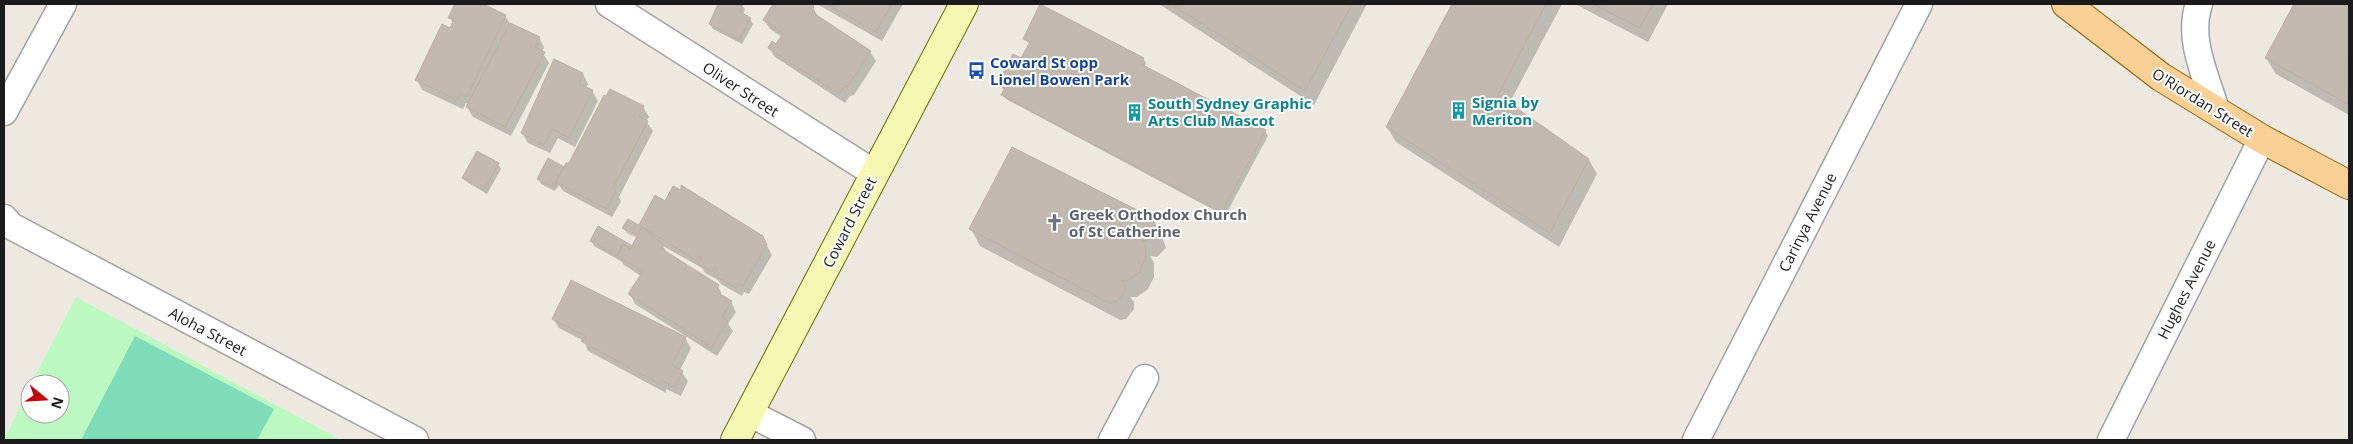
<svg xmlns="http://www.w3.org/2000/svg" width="2353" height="444" viewBox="0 0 2353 444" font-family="'Open Sans',sans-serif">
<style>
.park{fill:#bcf8c1}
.pitch{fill:#7edcb8}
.shadow{fill:#0003;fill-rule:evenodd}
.building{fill:#c1b8b0;stroke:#beafa3}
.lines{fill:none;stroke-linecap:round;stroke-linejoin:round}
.street-casing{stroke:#a2a2a2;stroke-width:29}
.secondary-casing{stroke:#636e05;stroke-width:30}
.primary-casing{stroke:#916101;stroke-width:30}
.street{stroke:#fff;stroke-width:26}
.secondary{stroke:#f5f8b2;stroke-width:28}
.primary{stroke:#fbd097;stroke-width:28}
.labels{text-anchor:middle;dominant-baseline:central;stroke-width:4;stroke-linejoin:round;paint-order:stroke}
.transit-label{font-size:15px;font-weight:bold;fill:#164399;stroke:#fff;text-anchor:start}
.street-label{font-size:15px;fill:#1b1b1b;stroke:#fff}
.culture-label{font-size:15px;font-weight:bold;fill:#0d838f;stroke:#fff;text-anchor:start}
.worship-label{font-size:15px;font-weight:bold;fill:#5b616d;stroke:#fff;text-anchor:start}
</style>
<rect width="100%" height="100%" fill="#ede9e0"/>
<!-- park -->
<path class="park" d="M76,297l265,143h-337l26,-53v27h30v-30h-29z"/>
<!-- pitch -->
<path class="pitch" d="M135,336l139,73 -17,31h-176z"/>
<!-- shadow -->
<path class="shadow" d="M457,4h23l25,12 6,9 28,13 5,9 -2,5 7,11 -38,73 -38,-19 -6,-10 2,-3 -3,-1 -3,6 -41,-19 -5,-10 33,-51 3,-6 -3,-5z
M719,4h22l4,5 -2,6 7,4 3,5 -11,20 -29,-15 -3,-5z
M775,4h33l5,3 5,10 52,35 6,9 -22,34 -4,1 -5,7 -70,-46 -6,-9 8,-3 5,-8 -12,-8 -6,-9z
M817,4h86l-21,37z
M1159,4h208l-53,101z
M1453,4h109l-53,100 80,56 8,14 -38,73 -163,-105 -9,-15z
M1575,4h93l-20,38z
M2295,4h54v111l-73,-41 -10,-16z
M1024,38l119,20 3,5 -2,4 121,64 3,5 -43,80 -219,-117 -3,-4 2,-4 -7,-7 24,-24 8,-15z
M554,61l29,13 5,10 -2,4 6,3 6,10 -23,46 -17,-9 -8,15 -22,-10 -6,-10z
M643,107l6,10 -3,4 7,10 -34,66 2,4 -9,16 -49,-26 -4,-6 -4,6 -14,-7 -3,-5 32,-15z
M498,164l3,5 -14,25 -20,-12 -3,-5z
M666,202l96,35 10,18 -23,39 -5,-2 -2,4 -21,-12 -3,-4 -13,-7 -3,-5 -39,-22 5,8 50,32 5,11 8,5 5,10 -8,12 5,7 -16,25 -82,-52 -5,-10 11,-18 -17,-11 -3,-4 -27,-15 -2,-5 39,4 1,2 5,-9 -10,-5 -3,-5 4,-8 14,9 -2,-4zM626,228l17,10 -1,2 -16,-9z
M1152,219l10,17 4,12 -9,9 -7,-1 4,7v14l-6,12 -11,8h-7l4,5v7l-8,10 -6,1 -140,-74 -9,-17z
M553,319l132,19 6,10 -11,22 8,11 -7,15 -15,-7v4l-78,-42 -4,-10 -25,-13z"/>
<!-- building -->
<path class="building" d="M455,4h28l23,11 -39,82 -6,-3 -4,6 -42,-20 27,-56 8,4 4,-9 -6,-1z
M718,4h25l-3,8 11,6 -12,22 -30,-16z
M773,4h37l4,2 -2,6 59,39 -23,35h-3l-6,8 -71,-46 4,-7 4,3 7,-11 -20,-13z
M827,4h65l-16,28z
M1040,4l104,54 -3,6 125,66 -44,82 -221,-117 4,-7 -8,-4 16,-30 8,4 9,-16 -7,-3z
M1172,4h180l-47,87z
M1452,4h94l-48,91 91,64 -39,74 -164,-106z
M1593,4h60l-13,24z
M2294,4h55l-1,100 -83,-46z
M510,23l30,14 -5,10 10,5 -40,75 -39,-20z
M554,59l29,14 -4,11 14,6 -24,48 -17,-9 -8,16 -23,-12z
M610,89l34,17 -5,10 9,5 -35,67 3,2 -9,19 -51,-27 10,-19h3l35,-68 2,1z
M1012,147l141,71 4,13 -10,10 -5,-1 4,5 -1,14 -6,14 -12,8 -5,-1 3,5v7l-9,10 -7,1 -140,-74z
M477,151l22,12 -15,27 -22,-12z
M548,158l16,9 -11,20 -16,-8z
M681,185l82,51 4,9 -24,41 -4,-3 -3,5 -22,-13 3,-6 -2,-2 -3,5 -14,-9 3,-6 -2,-1 -3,4 -57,-35 16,-30 10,6 8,-15 8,4z
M628,219l14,8 -5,9 -15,-8z
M598,226l33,19 -1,4 -7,-5 -6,12 -27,-15z
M642,227l21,17 -1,5 57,36 -4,6 17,10 -10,16 6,4 -16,26 -84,-53 15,-23 -26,-15 6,-12 7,5z
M571,280l115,57 -14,28 11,6 -8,16 -14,-7v5l-80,-44 6,-4 -35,-18z"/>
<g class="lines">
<defs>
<path id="street" d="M609,4l265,169
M2199,4c-12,35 7,72 17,106
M4,112l59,-108
M4,218l7,8 404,214
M749,413l53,27
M1112,440l33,-62
M1696,440l223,-436
M2111,440l151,-301"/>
<path id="secondary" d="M735,440l229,-436"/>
<path id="primary" d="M2066,4l95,73 101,62 87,46"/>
</defs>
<!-- street casing -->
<use href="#street" class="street-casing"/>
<!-- secondary casing -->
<use href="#secondary" class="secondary-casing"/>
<!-- primary casing -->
<use href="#primary" class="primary-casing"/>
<!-- street -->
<use href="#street" class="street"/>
<!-- secondary -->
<use href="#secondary" class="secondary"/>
<!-- primary -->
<use href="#primary" class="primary"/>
</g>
<!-- icons -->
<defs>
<symbol id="bus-bare" viewBox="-9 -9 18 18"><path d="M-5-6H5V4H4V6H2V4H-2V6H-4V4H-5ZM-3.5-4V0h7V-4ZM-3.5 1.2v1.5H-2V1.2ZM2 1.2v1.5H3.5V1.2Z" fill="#1a4fb4" stroke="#fff" stroke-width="2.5" paint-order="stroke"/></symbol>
<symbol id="building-bare" viewBox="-9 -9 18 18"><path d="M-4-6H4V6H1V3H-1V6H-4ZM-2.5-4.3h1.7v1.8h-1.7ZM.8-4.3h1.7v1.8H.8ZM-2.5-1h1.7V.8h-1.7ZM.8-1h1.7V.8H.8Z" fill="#0f9aa8" stroke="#fff" stroke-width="2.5" paint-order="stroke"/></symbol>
<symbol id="church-bare" viewBox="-9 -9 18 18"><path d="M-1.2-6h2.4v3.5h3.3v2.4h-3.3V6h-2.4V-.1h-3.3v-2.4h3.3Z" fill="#6b7280" stroke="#fff" stroke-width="2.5" paint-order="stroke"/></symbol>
</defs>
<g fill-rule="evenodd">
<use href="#bus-bare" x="964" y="58" width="25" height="25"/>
<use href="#building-bare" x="1446" y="98" width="25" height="25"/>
<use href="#building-bare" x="1122" y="100" width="25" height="25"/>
<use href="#church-bare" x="1042" y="210" width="25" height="25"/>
</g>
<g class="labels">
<!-- transit labels -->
<g class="transit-label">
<text x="990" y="62">Coward St opp<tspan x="990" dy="17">Lionel Bowen Park</tspan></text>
</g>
<!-- street labels -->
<g class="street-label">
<text transform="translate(741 89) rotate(33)">Oliver Street</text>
<text transform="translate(2203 102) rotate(32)">O'Riordan Street</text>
<text transform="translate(849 222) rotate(-63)">Coward Street</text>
<text transform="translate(1807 222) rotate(-63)">Carinya Avenue</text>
<text transform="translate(2186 289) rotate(-63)">Hughes Avenue</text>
<text transform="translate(208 331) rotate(28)">Aloha Street</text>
</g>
<!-- culture labels -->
<g class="culture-label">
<text x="1472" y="102">Signia by<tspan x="1472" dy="17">Meriton</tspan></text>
<text x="1148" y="103">South Sydney Graphic<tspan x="1148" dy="17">Arts Club Mascot</tspan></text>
</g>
<!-- worship labels -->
<g class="worship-label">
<text x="1069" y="214">Greek Orthodox Church<tspan x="1069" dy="17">of St Catherine</tspan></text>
</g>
</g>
<!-- border -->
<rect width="2353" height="444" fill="none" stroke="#1b1b1b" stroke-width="10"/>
<!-- north arrow -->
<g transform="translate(45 399) rotate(108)"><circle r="24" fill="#ffffff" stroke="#a4a4a4"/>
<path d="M0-4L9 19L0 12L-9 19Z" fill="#c40202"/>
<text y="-8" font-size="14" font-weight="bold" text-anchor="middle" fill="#1b1b1b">N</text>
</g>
</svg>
